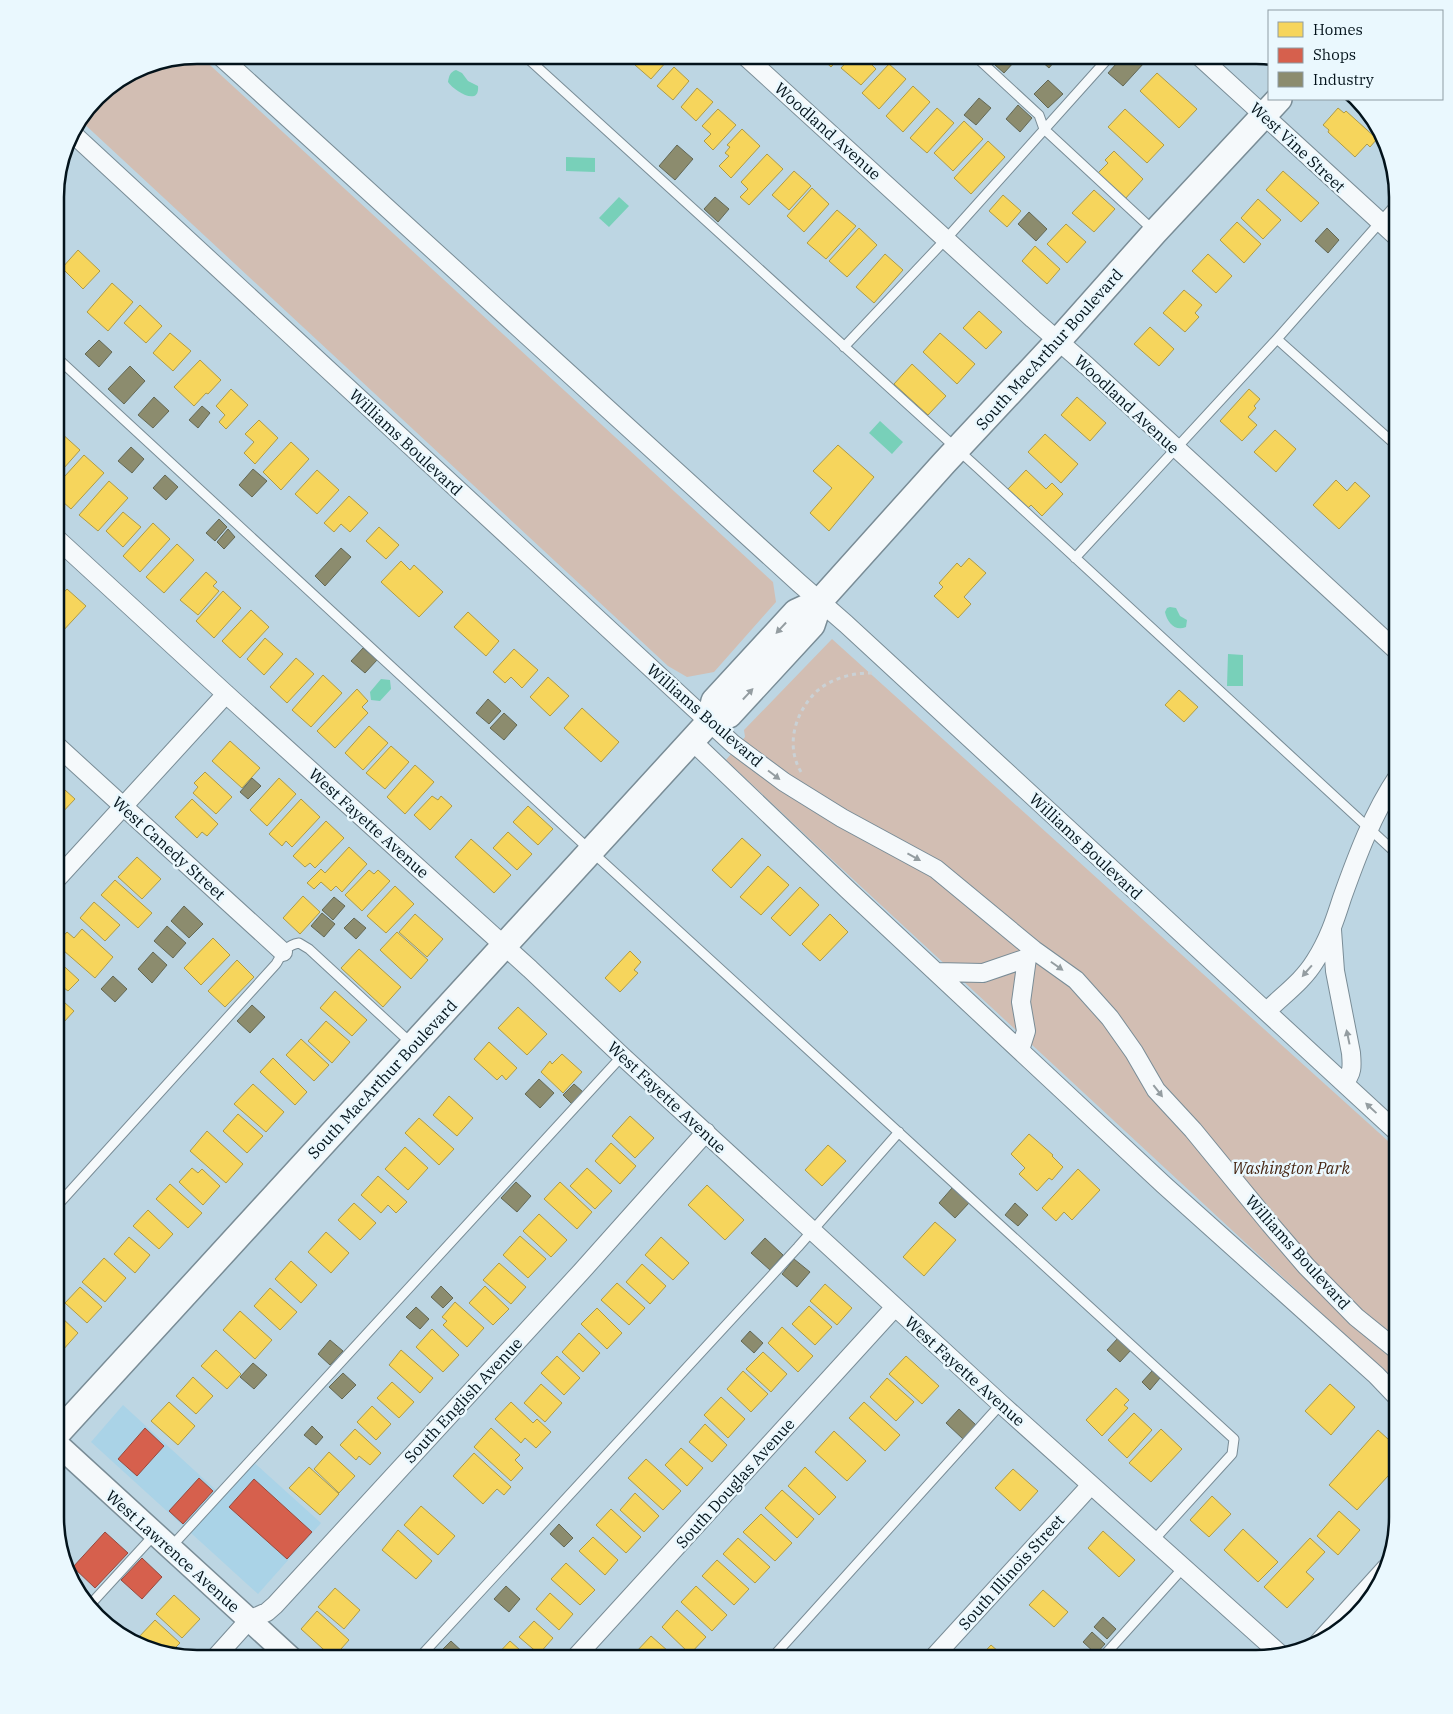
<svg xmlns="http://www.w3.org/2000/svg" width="1453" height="1714" viewBox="0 0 1453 1714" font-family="'IBM Plex Serif',serif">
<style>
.built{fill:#aad3e7}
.green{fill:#d2beb3}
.water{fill:#78d0b9}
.homes{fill:#f6d55c;stroke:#ad9b48}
.shops{fill:#d6604d;stroke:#97493e}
.industry{fill:#8c8c6e;stroke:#636855}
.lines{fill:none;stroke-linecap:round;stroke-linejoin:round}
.service-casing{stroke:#798c96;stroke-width:11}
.minor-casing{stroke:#798c96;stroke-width:20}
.tertiary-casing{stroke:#798c96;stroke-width:25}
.secondary-casing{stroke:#798c96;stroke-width:28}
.path{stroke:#cad1d5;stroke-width:3;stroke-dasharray:4 4;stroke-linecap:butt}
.service{stroke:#f5f9fb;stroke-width:9}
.minor{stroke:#f5f9fb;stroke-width:18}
.tertiary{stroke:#f5f9fb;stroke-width:22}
.secondary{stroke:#f5f9fb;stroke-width:25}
.oneway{fill:#949da1}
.labels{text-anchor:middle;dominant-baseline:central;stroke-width:5;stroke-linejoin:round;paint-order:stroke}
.street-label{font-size:16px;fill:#03131b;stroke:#eaf8fe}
.park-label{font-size:16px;font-style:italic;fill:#472512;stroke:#eaf8fe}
.rim{fill:none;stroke:#03131b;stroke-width:2.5}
</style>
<rect width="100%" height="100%" fill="#bdd6e3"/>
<!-- built -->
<path class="built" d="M123,1405l94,86 31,-34 73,66 -63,71 -167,-152z"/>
<!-- green -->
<path class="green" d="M199,55l574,527 3,20 -62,70 -27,5 -19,-11 -588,-546 23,-30 39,-24z
M832,639l566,511v236l-23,-19 -59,-59 -502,-465 -88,-83 19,-23 -1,-7z"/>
<!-- water -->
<path class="water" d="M456,70l6,3 6,8 10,5c2,21 -24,5 -30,-4 1,-6 2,-10 8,-12z
M566,157l29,1v14l-29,-1z
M619,197l10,9 -20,21 -10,-9z
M880,421l23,21 -11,12 -23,-21z
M1170,607l6,1 4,8 7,4 -1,7c-11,5 -19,-5 -21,-15l2,-4z
M1228,654l15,1v31h-16z
M381,679l9,1 1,9 -11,12 -9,-1 -1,-8z"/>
<!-- homes -->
<path class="homes" d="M644,55h17l6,6 -16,18 -16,-14z
M818,55h24l-11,12z
M853,55h9l14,14 -15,16 -20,-17z
M889,64l17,15 -27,30 -17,-16z
M674,67l15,14 -16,19 -16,-14z
M1157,73l40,36 -18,19 -39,-37z
M913,86l17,16 -27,30 -17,-16z
M697,88l16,14 -17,19 -15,-14z
M1357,100l12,11 5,8 -20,-16z
M937,108l17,15 -27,30 -17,-15z
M1338,108l6,5 2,-2 31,28 -7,8 -3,-3 -12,13 -27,-25 1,-2 -6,-5z
M718,109l18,16 -23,25 -9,-9 7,-7 -9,-8z
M1125,109l39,36 -17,18 -39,-36z
M964,121l19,18 -30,32 -19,-18z
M742,129l18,17 -29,32 -12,-12 10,-10 -4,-3 5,-6 -3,-2z
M988,141l17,16 -34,37 -17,-16z
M1114,151l29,28 -18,20 -27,-26 10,-10 -3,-3z
M767,154l16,15 -34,36 -9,-8 8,-8 -7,-7z
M794,171l17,15 -22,24 -17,-15z
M1283,171l36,32 -18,19 -35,-32z
M812,188l17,16 -25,28 -17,-16z
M1094,190l21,19 -21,23 -22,-19z
M1003,195l18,16 -14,16 -18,-16z
M1258,199l23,21 -18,19 -22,-21z
M837,210l19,16 -30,33 -19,-16z
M1237,222l24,22 -17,19 -24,-23z
M1066,224l20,18 -19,21 -20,-19z
M859,228l18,17 -30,32 -18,-16z
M1035,246l25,23 -13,15 -25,-23z
M78,250l22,21 -17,18 -21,-21z
M885,254l18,16 -29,33 -18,-16z
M1208,254l24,22 -16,17 -24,-22z
M112,283l21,19 -25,29 -21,-19z
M1184,290l18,15 -7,8 4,4 -14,15 -22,-19z
M140,305l22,21 -16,17 -22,-20z
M979,311l23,21 -16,17 -23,-21z
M1150,327l24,22 -15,17 -25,-22z
M170,333l21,18 -18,20 -20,-18z
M940,333l35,31 -18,20 -34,-32z
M200,360l21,20 -13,14 -2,-1 -12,13 -20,-19z
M912,364l34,32 -18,19 -34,-31z
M231,389l17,16 -22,24 -7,-7 6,-7 -9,-9z
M1249,389l11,10 -6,7 2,2 -8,9 9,8 -15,16 -22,-20z
M1077,397l29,26 -16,18 -29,-26z
M259,420l19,18 -23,26 -11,-11 10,-11 -9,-8z
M1275,430l21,19 -20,23 -22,-20z
M60,432l20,18 -25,28v-40z
M1045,434l33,30 -17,19 -33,-31z
M291,442l18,17 -28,31 -18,-18z
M838,445l36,32 -45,54 -19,-18 22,-25 -19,-17z
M84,455l20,18 -33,36 -16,-14v-8z
M317,470l22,20 -22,24 -22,-20z
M1026,470l20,19 6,-6 11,11 -21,22 -11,-11 -3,3 -20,-19z
M1336,480l11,11 8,-9 15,14 -31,33 -26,-24z
M109,481l19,17 -30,33 -19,-16z
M349,496l19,17 -18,19 -9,-8 -7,8 -10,-9z
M123,512l18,15 -18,20 -17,-16z
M153,523l17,16 -30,33 -17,-16z
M379,527l20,18 -13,14 -20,-18z
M177,544l17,16 -30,33 -18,-16z
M969,558l17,15 -22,24 7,7 -13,14 -24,-22 9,-9 -4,-4 18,-20 4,4z
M401,561l9,9 4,-5 29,27 -24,25 -38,-35z
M206,572l11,10 -4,4 6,5 -21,24 -18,-15z
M67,589l19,17 -25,27 -6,-5v-26z
M223,591l18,17 -27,30 -18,-17z
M251,610l18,17 -29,31 -18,-17z
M468,612l31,29 -13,15 -32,-29z
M265,638l18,16 -19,21 -17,-16z
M514,649l24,21 -16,18 -11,-11 -6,6 -12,-11z
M296,658l18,16 -27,29 -17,-16z
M323,675l19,18 -31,34 -19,-17z
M548,677l21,19 -19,20 -20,-19z
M357,689l11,12 -6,6 6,6 -33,35 -18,-17z
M1179,690l19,17 -14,15 -19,-17z
M582,708l37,34 -18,20 -37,-34z
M369,726l19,17 -25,27 -18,-17z
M230,741l30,27 -18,20 -30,-27z
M391,746l18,16 -24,27 -19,-16z
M415,765l19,17 -29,32 -18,-17z
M205,772l27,25 -16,17 -23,-21 5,-6 -4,-4z
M279,778l17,16 -29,32 -17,-16z
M55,781l20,18 -17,18 -3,-3z
M432,796l6,4 3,-4 11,10 -22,24 -16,-15z
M192,799l26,25 -11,12 -5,-4 -5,6 -22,-21z
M301,799l19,18 -28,30 -6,-6 -4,5 -13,-12z
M528,806l25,23 -15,16 -25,-23z
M326,821l18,17 -29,30 -5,-5 -5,4 -12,-11z
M508,832l24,22 -15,16 -24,-22z
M742,838l19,17 -30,33 -19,-18z
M471,839l40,36 -17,18 -39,-36z
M349,847l18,17 -25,28 -6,-6 -5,5 -10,-9 -7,7 -7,-6 14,-14 4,4z
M137,857l24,22 -19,20 -24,-22z
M768,866l21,19 -28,30 -21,-18z
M369,870l5,4 4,-4 12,11 -28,30 -17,-16z
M115,880l37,33 -14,15 -37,-33z
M395,886l19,18 -28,29 -19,-17z
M800,887l19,18 -29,31 -19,-18z
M303,896l17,16 -20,22 -17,-16z
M94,902l26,23 -15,16 -25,-23z
M415,914l28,25 -16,18 -28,-25z
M830,914l18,18 -28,29 -18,-17z
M82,929l31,28 -18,21 -39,-34 11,-12 7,6z
M397,932l31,28 -17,19 -31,-29z
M213,938l17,17 -29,30 -17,-17z
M359,949l42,38 -18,20 -42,-39z
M630,951l11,11 -7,8 4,3 -18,19 -15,-14z
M55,958l24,22 -11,11 -4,-3 -3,4 -6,-5z
M237,960l17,17 -29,30 -17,-16z
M335,991l32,29 -15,16 -32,-28z
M55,994l19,17 -11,12 -8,-7z
M518,1007l29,27 -20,21 -29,-27z
M326,1021l24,21 -18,21 -24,-22z
M301,1039l28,26 -15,16 -28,-26z
M489,1042l28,26 -11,12 -4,-5 -5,5 -23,-21z
M562,1054l20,18 -19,21 -22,-21 9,-11 2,3z
M273,1058l34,34 -12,13 -35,-33z
M253,1084l31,28 -18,20 -32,-28z
M449,1096l24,22 -16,18 -24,-21z
M238,1114l25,22 -16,17 -24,-22z
M630,1116l24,22 -19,20 -23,-22z
M419,1118l35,31 -15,16 -34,-32z
M207,1131l36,33 -17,19 -36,-32z
M1029,1134l24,21 -1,1 11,11 -11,13 -3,-2 -12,13 -18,-17 6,-6 -14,-14z
M611,1143l25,23 -16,18 -25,-23z
M828,1145l18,16 -24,25 -17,-16z
M405,1147l23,21 -20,22 -23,-21z
M192,1168l6,5 4,-4 18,17 -17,19 -24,-23z
M587,1168l25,23 -17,18 -25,-23z
M1078,1169l22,21 -28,30 -8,-8 -8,9 -14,-13z
M378,1176l29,26 -11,11 -8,-8 -7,8 -20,-18z
M560,1182l32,30 -15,17 -33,-30z
M170,1184l32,29 -14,15 -32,-29z
M707,1185l37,35 -19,20 -37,-35z
M354,1203l22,20 -16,17 -22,-20z
M148,1210l25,24 -14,15 -26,-23z
M539,1214l28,26 -16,17 -28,-26z
M935,1222l21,18 -32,36 -21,-19z
M326,1232l23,21 -18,20 -23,-21z
M520,1236l26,23 -18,19 -25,-23z
M129,1237l21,18 -15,18 -21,-19z
M661,1237l28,26 -16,17 -28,-25z
M104,1258l22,20 -21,24 -23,-20z
M291,1261l26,24 -16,18 -26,-24z
M499,1263l27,24 -15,17 -28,-24z
M642,1264l24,22 -16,18 -24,-22z
M617,1283l28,25 -16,17 -28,-25z
M825,1284l27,24 -15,17 -27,-24z
M485,1286l24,23 -16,16 -24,-22z
M80,1287l22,20 -15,16 -22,-20z
M270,1288l27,24 -17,18 -26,-24z
M455,1302l29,26 -17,19 -24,-22 4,-4 -5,-4z
M809,1306l23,21 -17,18 -23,-21z
M597,1308l25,25 -15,16 -26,-25z
M240,1311l32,29 -17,19 -32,-29z
M60,1316l18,17 -16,18 -7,-6v-24z
M782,1327l31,29 -15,16 -30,-29z
M432,1329l27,26 -16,17 -27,-25z
M579,1333l21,20 -17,19 -21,-20z
M216,1350l25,24 -14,15 -26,-23z
M401,1350l32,28 -13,15 -31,-28z
M763,1352l24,22 -16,18 -25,-23z
M557,1356l23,22 -16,17 -23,-22z
M906,1356l33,30 -17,18 -33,-30z
M743,1371l25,23 -17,18 -24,-23z
M193,1377l20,19 -17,18 -20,-18z
M887,1378l27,24 -18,19 -26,-24z
M392,1382l22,20 -15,16 -22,-20z
M541,1384l21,19 -17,19 -21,-19z
M1330,1384l25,23 -24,28 -26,-24z
M1116,1388l13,12 -5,5 4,3 -26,28 -16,-16z
M721,1397l24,22 -17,19 -24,-23z
M169,1402l26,24 -17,19 -27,-24z
M511,1402l22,21 4,-4 14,13 -15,16 -11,-10 -4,5 -26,-24z
M864,1402l36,33 -15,16 -36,-33z
M372,1406l19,18 -15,16 -19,-18z
M1134,1413l18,17 -25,28 -19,-18z
M705,1424l22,21 -15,17 -23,-20z
M491,1428l29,27 -5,5 8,8 -12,13 -37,-34z
M355,1429l26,24 -11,12 -11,-9 -3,4 -16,-15z
M1161,1429l21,20 -31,33 -22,-19z
M1378,1430l20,18v17l-41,45 -28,-25z
M834,1431l32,30 -19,20 -32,-29z
M681,1448l22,20 -16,18 -22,-21z
M329,1452l26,24 -16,17 -25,-24z
M474,1453l37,34 -7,8 -7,-6 -14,15 -30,-28z
M646,1459l35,32 -18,19 -35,-32z
M309,1467l30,27 -19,21 -31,-27z
M805,1467l31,30 -17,18 -31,-29z
M1013,1469l25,22 -18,20 -25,-23z
M782,1490l32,29 -17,19 -32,-30z
M635,1493l24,23 -15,16 -24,-22z
M1212,1496l19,18 -22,23 -19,-17z
M421,1506l34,30 -17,19 -34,-30z
M611,1509l30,28 -15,16 -30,-28z
M1339,1511l21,19 -22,25 -21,-19z
M761,1514l31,29 -17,18 -32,-29z
M1243,1529l35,33 -20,20 -34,-32z
M398,1530l34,31 -16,18 -34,-29z
M1103,1531l32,29 -16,17 -31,-29z
M593,1537l25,23 -13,15 -26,-24z
M738,1538l32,29 -15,16 -32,-29z
M1310,1538l15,14 -19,20 8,7 -27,29 -23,-21z
M717,1560l32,29 -15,16 -32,-29z
M566,1563l29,27 -15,15 -29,-26z
M696,1586l31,29 -15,16 -31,-29z
M335,1588l25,22 -16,19 -26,-22z
M1043,1590l25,22 -14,15 -25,-22z
M550,1593l23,21 -14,16 -23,-21z
M174,1595l26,24 -18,19 -26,-24z
M677,1610l29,27 -16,17 -28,-27z
M317,1611l32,29 -16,18 -32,-29z
M155,1620l25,23 -10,10 -24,-6 -9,-8z
M534,1621l19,17 -14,16 -20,-17z
M651,1636l26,23h-34l-7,-7z
M510,1641l20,18 -36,-1z
M991,1645l16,14h-29z"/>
<!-- shops -->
<path class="shops" d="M145,1428l19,18 -27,30 -19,-17z
M199,1478l14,13 -30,33 -14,-13z
M254,1479l58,53 -25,27 -58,-52z
M105,1532l23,21 -33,35 -22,-21z
M142,1558l20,19 -20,22 -21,-19z"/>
<!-- industry -->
<path class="industry" d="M1004,55h4l7,6 -11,12 -9,-8z
M1045,55h15l-11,13 -9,-8z
M1124,55h11l9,8 -21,23 -15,-13z
M1048,80l15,14 -15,14 -14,-14z
M979,98l12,10 -15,17 -12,-10z
M1018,105l14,13 -12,14 -14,-13z
M677,145l16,14 -18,21 -16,-14z
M1392,159l3,17 -10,-9z
M715,197l14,12 -11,13 -14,-13z
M1029,212l18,17 -11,12 -18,-17z
M1327,228l12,12 -11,13 -13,-12z
M99,340l13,12 -13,15 -14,-13z
M130,366l15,15 -21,23 -16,-15z
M154,397l15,14 -16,17 -15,-13z
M202,406l8,7 -12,15 -9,-8z
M131,447l13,12 -12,14 -14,-12z
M253,469l14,12 -15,16 -13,-12z
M165,475l13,12 -12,13 -13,-12z
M219,519l8,8 -12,14 -9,-8z
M228,529l7,8 -11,12 -7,-7z
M341,548l10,9 -26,29 -10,-10z
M363,648l14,12 -12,13 -14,-12z
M488,699l13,12 -12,13 -13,-11z
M504,713l13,12 -13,15 -14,-12z
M252,778l9,8 -13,13 -8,-7z
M334,897l11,9 -12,14 -11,-10z
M184,906l19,18 -14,14 -18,-17z
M322,913l13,11 -11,13 -13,-11z
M354,918l12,10 -10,11 -12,-11z
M167,926l19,17 -13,15 -19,-17z
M153,952l14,13 -15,18 -14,-14z
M113,976l14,13 -12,13 -14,-13z
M252,1005l13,12 -15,16 -13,-12z
M539,1079l15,14 -14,15 -15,-14z
M574,1084l9,8 -11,12 -9,-9z
M516,1182l15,14 -14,16 -16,-14z
M952,1188l17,15 -14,15 -16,-15z
M1015,1203l13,12 -10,11 -13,-11z
M765,1238l18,17 -13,15 -19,-17z
M794,1259l16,13 -13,15 -15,-13z
M441,1286l12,12 -10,10 -12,-11z
M416,1307l13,12 -9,10 -14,-12z
M750,1331l13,12 -9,10 -13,-12z
M1118,1338l13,12 -11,12 -13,-12z
M330,1340l13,11 -13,14 -12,-11z
M253,1363l14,12 -13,14 -14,-12z
M1152,1371l8,7 -10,12 -8,-8z
M343,1373l13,12 -14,14 -13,-12z
M959,1409l17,16 -13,14 -17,-16z
M312,1426l11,11 -7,8 -12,-10z
M559,1524l14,14 -9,9 -14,-13z
M506,1586l14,13 -11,13 -15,-13z
M1103,1617l13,12 -9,10 -13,-12z
M1092,1632l13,12 -9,10 -13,-12z
M451,1641l15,14 -4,4h-20l-5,-4z"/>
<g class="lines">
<defs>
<path id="service" d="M524,55l455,414 419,386
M974,55l65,60 5,14 109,101
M1277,339l121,108
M844,347l102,-108 165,-184
M55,356l536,495 643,588 -2,15 -79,87
M1075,558l202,-219 121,-137
M55,1208l221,-244c6,-10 10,-19 23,-21l10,6 103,95
M171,1547l451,-491
M88,1607l67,-73
M418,1659l380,-412 101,-115
M771,1659l230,-255
M1101,1659l82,-91"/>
<path id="minor" d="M219,55l580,528 47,41 552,509
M744,55l289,264 54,47 311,286
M1198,55l200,183
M71,132l662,612 51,38 58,36 94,51 98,81 42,30 34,38 24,34 22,38 37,40 77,94 36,42 50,51 42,34
M55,537l171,157 304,275 92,87 379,348 280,251
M692,741l156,149 316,295 212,190 22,23
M55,744l228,208
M55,881l171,-187
M1332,930l3,41 16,82c1,12 2,21 -7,29
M936,972l47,1 44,-15 7,-8
M1267,1011c16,-16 36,-30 48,-50 13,-20 20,-41 27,-63 15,-42 31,-85 56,-122
M1020,1050l6,-19 -5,-29 6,-44
M1318,1643l68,-75
M214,1659l35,-39 18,-8 8,-7 306,-333 125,-140
M574,1659l321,-352
M932,1659l159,-174"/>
<path id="tertiary" d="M55,1442l237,217"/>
<path id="secondary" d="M709,722l5,-21 82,-89 24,-11 124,-138 114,-122 97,-109 124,-133
M55,1436l654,-714 20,-7 83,-90 8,-24"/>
</defs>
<!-- service casing -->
<use href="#service" class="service-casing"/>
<!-- minor casing -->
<use href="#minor" class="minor-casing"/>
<!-- tertiary casing -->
<use href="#tertiary" class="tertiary-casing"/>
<!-- secondary casing -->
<use href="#secondary" class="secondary-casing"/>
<!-- path -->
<path class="path" d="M801,772c-16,-27 -6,-60 16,-81 15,-13 38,-19 58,-18"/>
<!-- service -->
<use href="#service" class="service"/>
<!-- minor -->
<use href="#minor" class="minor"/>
<!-- tertiary -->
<use href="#tertiary" class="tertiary"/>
<!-- secondary -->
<use href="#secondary" class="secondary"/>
</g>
<!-- one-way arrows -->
<defs><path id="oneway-solid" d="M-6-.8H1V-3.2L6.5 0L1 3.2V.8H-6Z" transform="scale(1.25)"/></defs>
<g class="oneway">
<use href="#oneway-solid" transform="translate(781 628) rotate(133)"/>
<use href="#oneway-solid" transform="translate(748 694) rotate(-47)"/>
<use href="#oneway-solid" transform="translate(774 775) rotate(37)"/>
<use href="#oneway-solid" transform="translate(914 857) rotate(29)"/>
<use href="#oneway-solid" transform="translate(1057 966) rotate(35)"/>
<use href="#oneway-solid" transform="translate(1307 971) rotate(131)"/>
<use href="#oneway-solid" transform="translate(1348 1037) rotate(-102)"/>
<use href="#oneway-solid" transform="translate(1158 1091) rotate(52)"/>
<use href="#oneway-solid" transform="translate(1371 1108) rotate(-137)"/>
</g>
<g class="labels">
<!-- street labels -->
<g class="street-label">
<text transform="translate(828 131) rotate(42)">Woodland Avenue</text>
<text transform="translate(1298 147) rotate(43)">West Vine Street</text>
<text transform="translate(1049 349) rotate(-48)">South MacArthur Boulevard</text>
<text transform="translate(1127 404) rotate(43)">Woodland Avenue</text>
<text transform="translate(406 442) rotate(43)">Williams Boulevard</text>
<text transform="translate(705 715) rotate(41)">Williams Boulevard</text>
<text transform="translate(369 823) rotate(42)">West Fayette Avenue</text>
<text transform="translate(1086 846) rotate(43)">Williams Boulevard</text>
<text transform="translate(169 848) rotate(42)">West Canedy Street</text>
<text transform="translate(382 1079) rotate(-47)">South MacArthur Boulevard</text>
<text transform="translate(667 1097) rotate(43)">West Fayette Avenue</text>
<text transform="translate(1298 1252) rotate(48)">Williams Boulevard</text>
<text transform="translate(965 1371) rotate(42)">West Fayette Avenue</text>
<text transform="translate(463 1400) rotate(-47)">South English Avenue</text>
<text transform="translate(735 1483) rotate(-48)">South Douglas Avenue</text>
<text transform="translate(173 1551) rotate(42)">West Lawrence Avenue</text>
<text transform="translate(1011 1572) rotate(-48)">South Illinois Street</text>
</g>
<!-- park labels -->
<g class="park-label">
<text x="1291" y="1168">Washington Park</text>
</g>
</g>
<!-- crop -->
<path d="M0 0H1453V1714H0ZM197 64H1256A133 133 0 0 1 1389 197V1517A133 133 0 0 1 1256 1650H197A133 133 0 0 1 64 1517V197A133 133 0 0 1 197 64Z" fill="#eaf8fe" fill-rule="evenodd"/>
<path class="rim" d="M197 64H1256A133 133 0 0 1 1389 197V1517A133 133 0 0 1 1256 1650H197A133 133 0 0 1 64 1517V197A133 133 0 0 1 197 64Z"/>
<!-- legend -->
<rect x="1268" y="10" width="175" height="90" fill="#eaf8fe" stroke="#8e9ca3"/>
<rect x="1278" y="22" width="25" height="15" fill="#f6d55c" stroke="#8e9ca3"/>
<text x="1313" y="35" font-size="15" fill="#03131b">Homes</text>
<rect x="1278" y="48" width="25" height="15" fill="#d6604d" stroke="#8e9ca3"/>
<text x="1313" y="60" font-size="15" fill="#03131b">Shops</text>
<rect x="1278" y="72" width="25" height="15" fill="#8c8c6e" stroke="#8e9ca3"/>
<text x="1313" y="85" font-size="15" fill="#03131b">Industry</text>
</svg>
